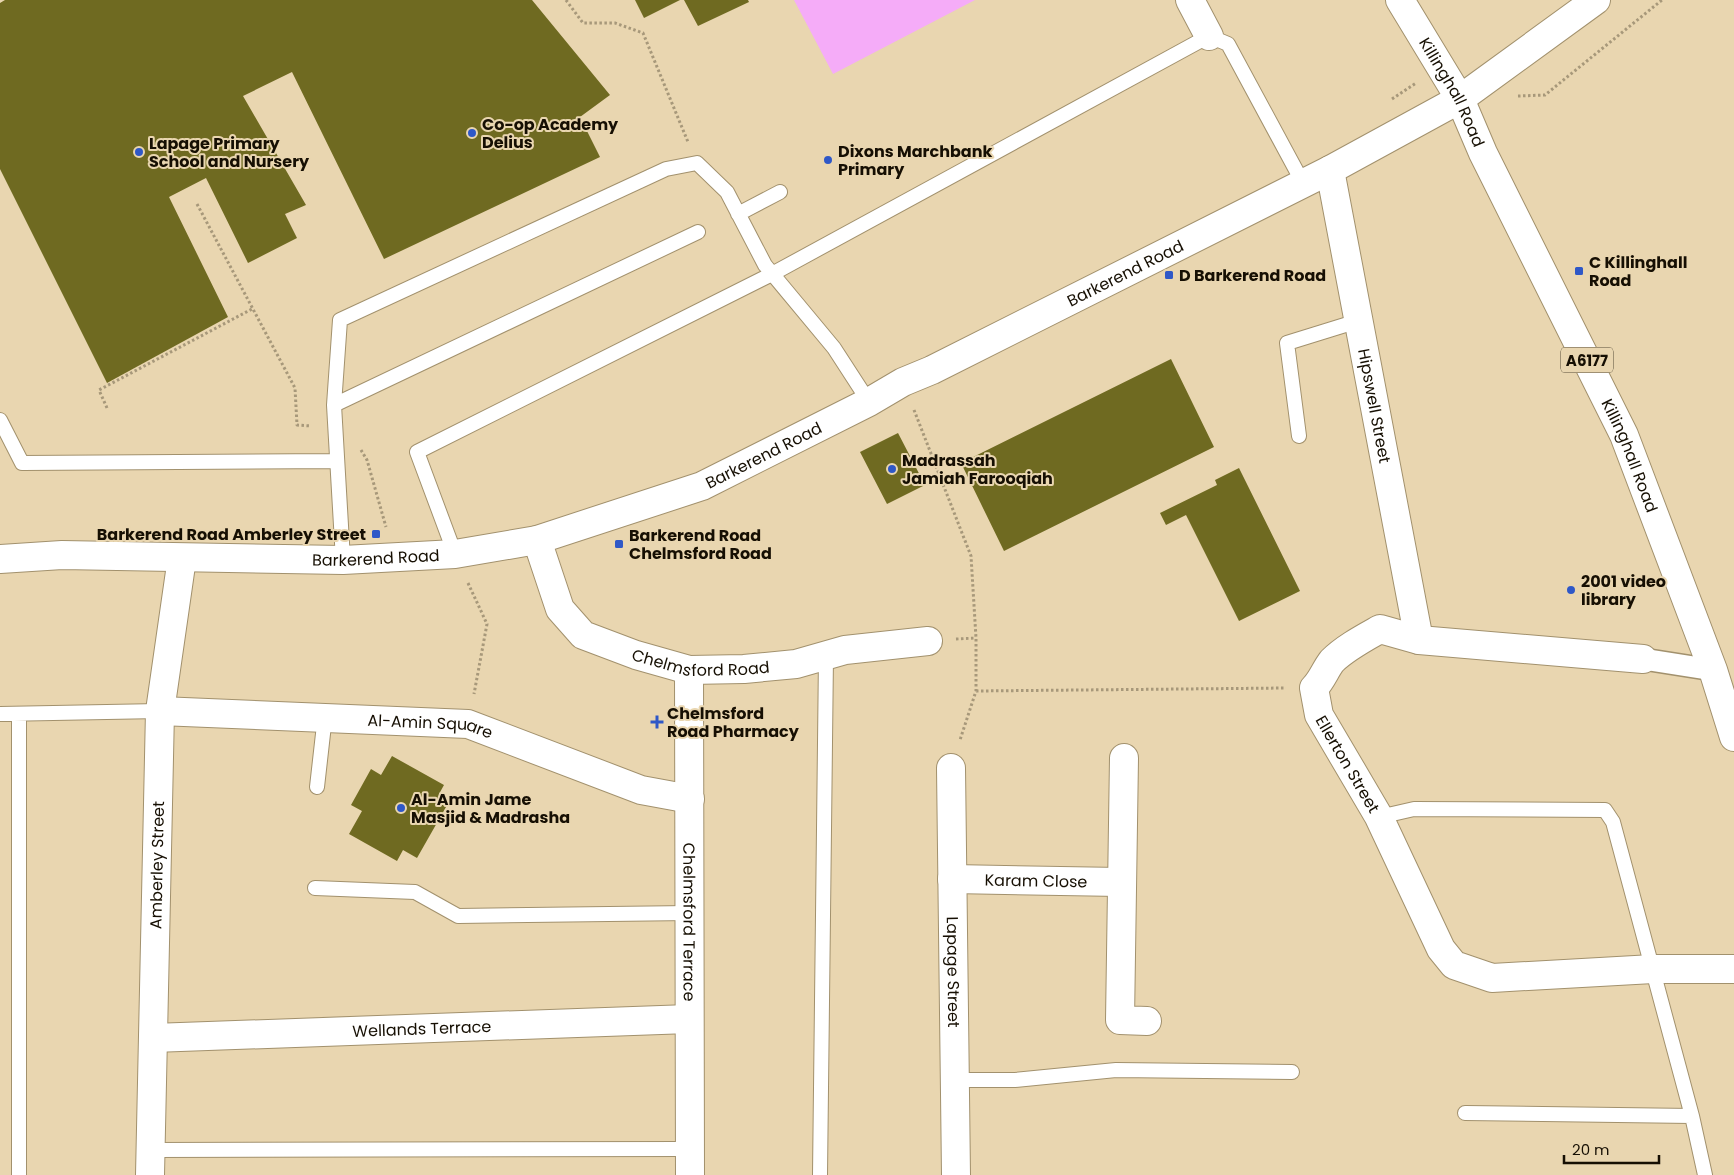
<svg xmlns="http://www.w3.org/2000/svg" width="1734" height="1175" viewBox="0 0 1734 1175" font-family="Poppins,sans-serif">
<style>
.green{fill:#f5acf8}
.building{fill:#6f6a21}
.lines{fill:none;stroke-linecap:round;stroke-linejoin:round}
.service-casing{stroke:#a2916d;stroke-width:16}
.pedestrian-casing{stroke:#a2916d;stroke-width:24}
.minor-casing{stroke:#a2916d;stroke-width:30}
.secondary-casing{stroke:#a2916d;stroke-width:30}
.trunk-casing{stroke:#a2916d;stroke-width:30}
.path{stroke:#a7987a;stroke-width:3;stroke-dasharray:2.5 2.5;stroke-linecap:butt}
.service{stroke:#fff;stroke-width:14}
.pedestrian{stroke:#fff;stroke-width:21}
.minor{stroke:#fff;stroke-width:28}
.secondary{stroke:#fff;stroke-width:28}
.trunk{stroke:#fff;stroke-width:28}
.poi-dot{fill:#2f58c7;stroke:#e9d6b0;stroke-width:2}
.labels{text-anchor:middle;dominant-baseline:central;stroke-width:4;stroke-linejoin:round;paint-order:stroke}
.shield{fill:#e9d6b0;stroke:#554b37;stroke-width:1}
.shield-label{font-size:15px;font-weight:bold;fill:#160f03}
.street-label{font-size:16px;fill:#160f03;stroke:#e9d6b0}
.poi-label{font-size:16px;font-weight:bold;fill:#160f03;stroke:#e9d6b0;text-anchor:start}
</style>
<rect width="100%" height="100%" fill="#e9d6b0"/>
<!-- green -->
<path class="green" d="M794,0h181l-142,74z"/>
<!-- building -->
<path class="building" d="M5,0h527l78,95 -30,22 20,40 -216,102 -92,-187 -49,24 63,109 -21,9 12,24 -49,25 -42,-85 -37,19 59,120 -121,66 -107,-214v-166z
M635,0h45l-36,18z
M684,0h64l1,2 -51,24z
M1171,359l43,88 -210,104 -43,-88z
M898,433l27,52 -38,19 -27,-52z
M1239,468l61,123 -61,30 -53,-106 -20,10 -6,-12 57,-28 -2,-5z
M392,756l52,29 -5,9 11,6 -33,58 -14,-8 -6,11 -48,-27 13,-23 -11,-6 20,-36 10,6z"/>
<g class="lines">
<defs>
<path id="service" d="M738,214l42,-22
M334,405l364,-173
M0,420l22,43 315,-2
M1299,436l-12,-93 71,-22
M455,554l-38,-102 355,-178 437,-238 19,8 75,139
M343,560l-9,-155 6,-85 326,-151 31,-6 30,29 38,73 69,83 35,54
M0,714l160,-3
M317,787l8,-71
M1379,817l35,-8 191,1 8,12 79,294 13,59
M315,888l100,4 43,24 232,-3
M955,1080h60l101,-10 176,2
M1465,1113l227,3
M151,1150l539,-1
M19,1175v-461
M820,1175l6,-519"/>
<path id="pedestrian" d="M1643,659l70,11"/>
<g id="minor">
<path d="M1190,0l19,36"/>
<path id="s1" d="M1330,170l89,470"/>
<path id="s2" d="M537,540l23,69 23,26 53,20 53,15 55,-1 52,-5 49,-14 83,-9"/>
<path id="s3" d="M1643,659l-224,-19 -39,-11c-16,9 -35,19 -48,32 -7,9 -10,19 -18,27l5,27 60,102 62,132 13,16 38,13 161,-9h81"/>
<path id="s4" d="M689,670l1,505"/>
<path id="s5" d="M160,711l308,13 173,66 49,9"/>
<path d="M1124,758l-4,262 27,1"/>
<path id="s6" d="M951,768l5,407"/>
<path id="s7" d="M952,879l168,3"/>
<path id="s8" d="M153,1038l536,-19"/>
<path id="s9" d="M150,1175l10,-464 22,-153"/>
</g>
<g id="secondary">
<path id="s10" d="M0,559l62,-4 281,5 112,-6 82,-14 165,-54 167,-84 34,-20 29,-12 398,-200 130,-71 136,-99"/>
</g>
<g id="trunk">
<path id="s11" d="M1400,0l60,99 23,54 141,282 89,235 21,67"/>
</g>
</defs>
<!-- service casing -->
<use href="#service" class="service-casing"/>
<!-- pedestrian casing -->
<use href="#pedestrian" class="pedestrian-casing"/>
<!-- minor casing -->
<use href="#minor" class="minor-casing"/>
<!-- secondary casing -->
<use href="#secondary" class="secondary-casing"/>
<!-- trunk casing -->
<use href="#trunk" class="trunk-casing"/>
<!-- path -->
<path class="path" d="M566,0l17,23h32l28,10 45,109
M1518,96l27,-1 117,-95
M1392,99l24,-16
M197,204l98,184 2,37 14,1
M107,408l-8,-18 153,-81
M914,410l57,146 5,82v53l-16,49
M361,450l6,10 19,67
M468,583l19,41 -13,70
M956,639l20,-1
M976,691l310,-3"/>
<!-- service -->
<use href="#service" class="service"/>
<!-- pedestrian -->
<use href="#pedestrian" class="pedestrian"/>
<!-- minor -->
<use href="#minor" class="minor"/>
<!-- secondary -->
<use href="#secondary" class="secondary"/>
<!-- trunk -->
<use href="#trunk" class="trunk"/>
</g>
<!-- markers -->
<g class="poi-dot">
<circle cx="472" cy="133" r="5"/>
<circle cx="139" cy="152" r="5"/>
<circle cx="828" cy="160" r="5"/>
<rect x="1574" y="266" width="10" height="10" rx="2.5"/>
<rect x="1164" y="270" width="10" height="10" rx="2.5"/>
<circle cx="892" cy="469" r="5"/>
<rect x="371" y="529" width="10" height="10" rx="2.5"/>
<rect x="614" y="539" width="10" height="10" rx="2.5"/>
<circle cx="1571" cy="590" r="5"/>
<path d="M654.5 714.5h5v5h5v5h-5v5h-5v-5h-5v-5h5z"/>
<circle cx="401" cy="808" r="5"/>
</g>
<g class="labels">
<!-- shield labels -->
<rect class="shield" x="1561" y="347.5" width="52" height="25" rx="4"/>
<g class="shield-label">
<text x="1587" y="360">A6177</text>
</g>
<!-- street labels -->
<g class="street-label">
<text stroke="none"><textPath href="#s11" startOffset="106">Killinghall Road</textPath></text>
<text stroke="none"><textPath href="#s10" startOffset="1186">Barkerend Road</textPath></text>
<text stroke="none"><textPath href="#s1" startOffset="240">Hipswell Street</textPath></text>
<text stroke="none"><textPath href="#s10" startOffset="781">Barkerend Road</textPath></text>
<text stroke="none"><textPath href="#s11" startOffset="511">Killinghall Road</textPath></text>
<text stroke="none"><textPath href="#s10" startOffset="376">Barkerend Road</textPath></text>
<text stroke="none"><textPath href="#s2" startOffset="230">Chelmsford Road</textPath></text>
<text stroke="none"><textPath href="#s5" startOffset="271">Al-Amin Square</textPath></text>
<text stroke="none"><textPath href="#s3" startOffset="440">Ellerton Street</textPath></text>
<text stroke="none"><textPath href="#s9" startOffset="310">Amberley Street</textPath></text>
<text stroke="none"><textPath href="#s7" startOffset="84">Karam Close</textPath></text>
<text stroke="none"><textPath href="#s4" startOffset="252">Chelmsford Terrace</textPath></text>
<text stroke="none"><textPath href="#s6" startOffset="204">Lapage Street</textPath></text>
<text stroke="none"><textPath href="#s8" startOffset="269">Wellands Terrace</textPath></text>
</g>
<!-- poi labels -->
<g class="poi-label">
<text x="482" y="124">Co-op Academy<tspan x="482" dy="18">Delius</tspan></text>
<text x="149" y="143">Lapage Primary<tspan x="149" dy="18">School and Nursery</tspan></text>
<text x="838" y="151">Dixons Marchbank<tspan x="838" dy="18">Primary</tspan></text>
<text x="1589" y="262">C Killinghall<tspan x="1589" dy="18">Road</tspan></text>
<text x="1179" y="275">D Barkerend Road</text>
<text x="902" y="460">Madrassah<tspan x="902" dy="18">Jamiah Farooqiah</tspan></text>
<text x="366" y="534" text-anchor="end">Barkerend Road Amberley Street</text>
<text x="629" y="535">Barkerend Road<tspan x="629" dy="18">Chelmsford Road</tspan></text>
<text x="1581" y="581">2001 video<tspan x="1581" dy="18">library</tspan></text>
<text x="667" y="713">Chelmsford<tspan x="667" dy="18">Road Pharmacy</tspan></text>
<text x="411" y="799">Al-Amin Jame<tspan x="411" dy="18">Masjid &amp; Madrasha</tspan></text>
</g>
</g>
<!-- scale -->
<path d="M1564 1155v8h95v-8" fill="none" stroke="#160f03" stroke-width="2.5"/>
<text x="1572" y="1155" font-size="15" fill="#160f03" stroke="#e9d6b0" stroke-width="4" paint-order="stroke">20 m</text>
</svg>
